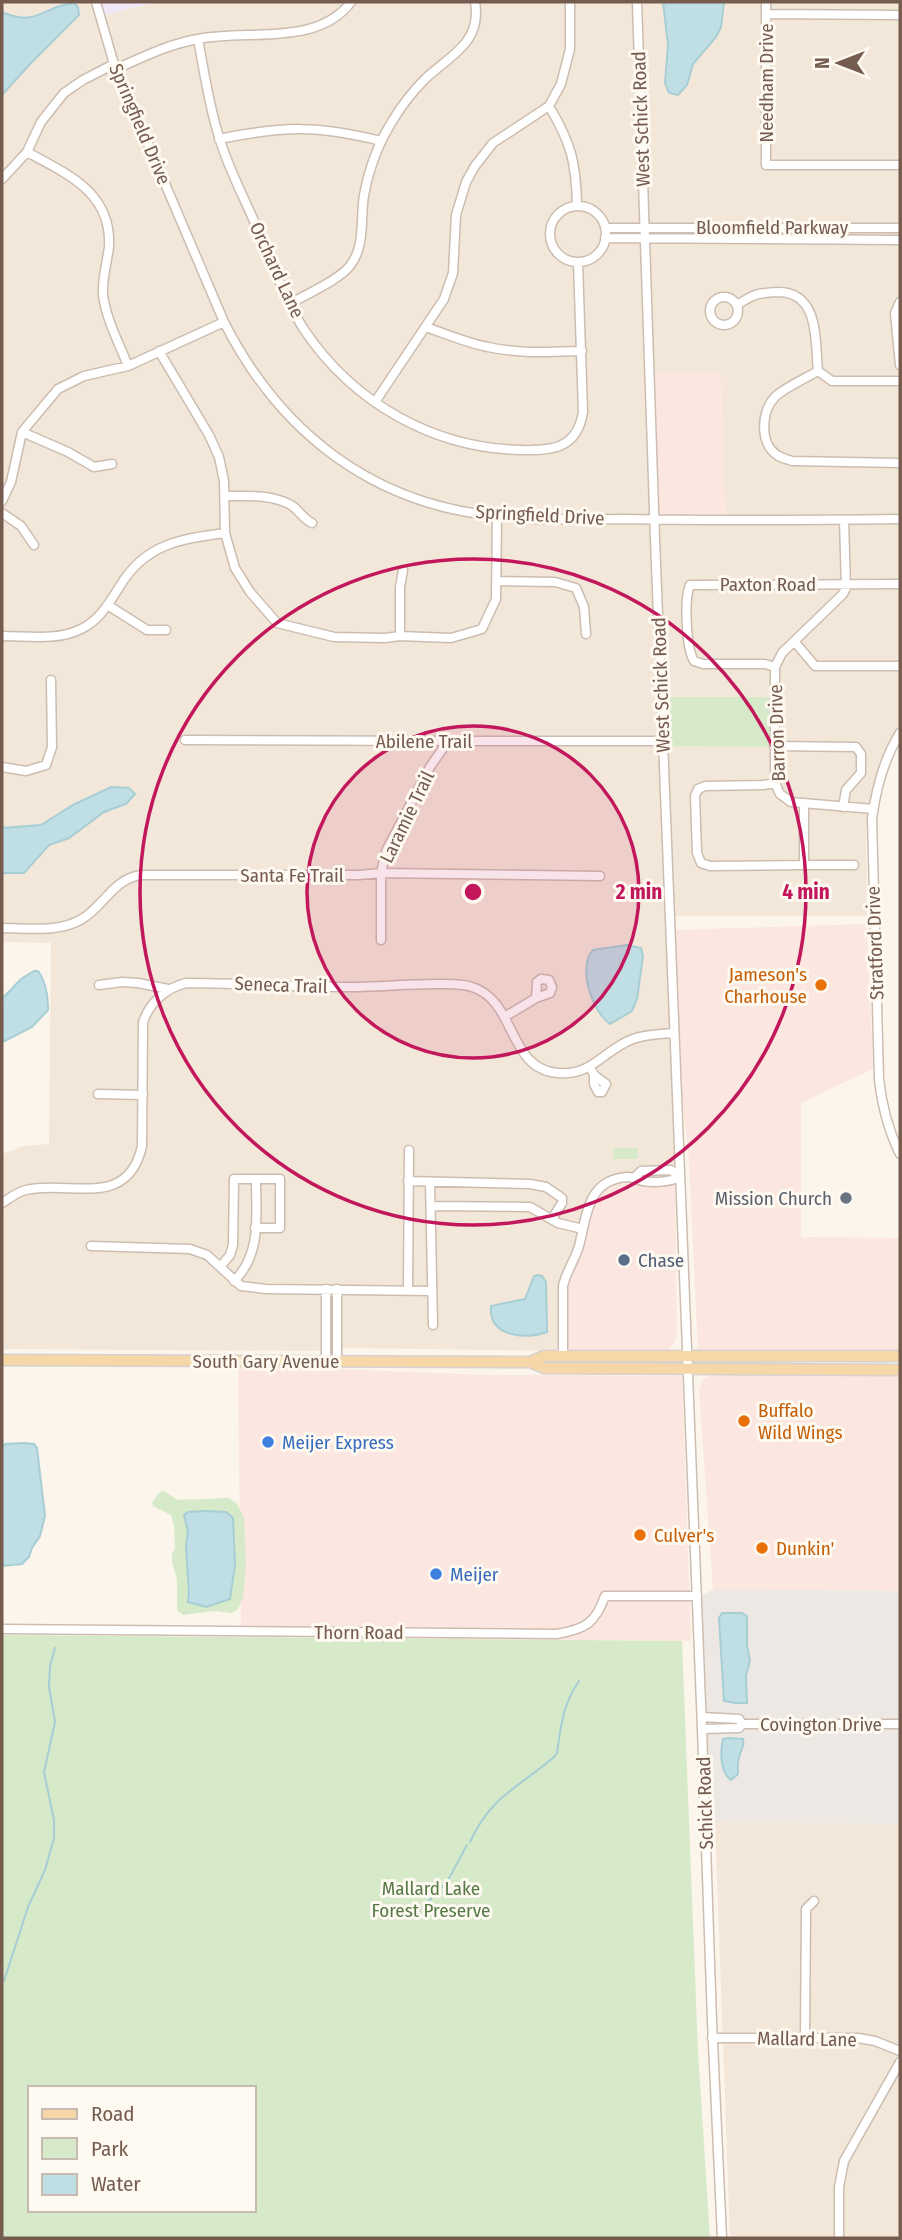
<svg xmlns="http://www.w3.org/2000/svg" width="902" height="2240" viewBox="0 0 902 2240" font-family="'Fira Sans Condensed',sans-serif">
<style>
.residential{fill:#f3e7d9}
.commercial{fill:#fbe7df}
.industrial{fill:#ede8e3}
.education{fill:#f2e7f8}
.green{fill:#d6e9c9;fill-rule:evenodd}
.water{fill:#c0dfe4;stroke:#a7ced5;stroke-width:2}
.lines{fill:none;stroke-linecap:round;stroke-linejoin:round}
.stream{stroke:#a7ced5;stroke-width:2}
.minor-casing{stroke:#cdbdb1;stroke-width:11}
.major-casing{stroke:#d8d1ce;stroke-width:13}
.minor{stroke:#fff;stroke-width:8}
.major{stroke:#f5d7a8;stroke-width:10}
.ring{fill:none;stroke:#c2185b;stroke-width:3.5}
.food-dot{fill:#e8710a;stroke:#fef9f1;stroke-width:2.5}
.worship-dot{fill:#6b7280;stroke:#fef9f1;stroke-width:2.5}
.service-dot{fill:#5c6f8a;stroke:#fef9f1;stroke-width:2.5}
.shop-dot{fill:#3f7fe0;stroke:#fef9f1;stroke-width:2.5}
.labels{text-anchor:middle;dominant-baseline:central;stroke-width:6;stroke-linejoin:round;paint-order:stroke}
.street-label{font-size:19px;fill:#755c4f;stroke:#fef9f1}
.food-label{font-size:19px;fill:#c56008;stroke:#fef9f1;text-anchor:start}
.worship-label{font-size:19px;fill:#5b616d;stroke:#fef9f1;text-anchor:end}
.service-label{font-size:19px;fill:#4e5e75;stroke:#fef9f1;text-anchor:start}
.shop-label{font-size:19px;fill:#366cbe;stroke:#fef9f1;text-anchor:start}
.park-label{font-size:19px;fill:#577948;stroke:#fef9f1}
.centre{fill:#c2185b;stroke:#fef9f1;stroke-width:3.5}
.ring-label{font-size:21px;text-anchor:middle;font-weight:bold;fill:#c2185b;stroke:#fef9f1;stroke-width:6;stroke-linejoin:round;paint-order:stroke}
</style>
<rect width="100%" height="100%" fill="#fbf5eb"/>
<!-- residential -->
<path class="residential" d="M2,2h91l19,68 111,260 35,59 39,43 45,35 54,28 50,16 204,12 25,650 -117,130 -1,48 -210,-3 -34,3 -311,-2v-195l22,-8 25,-2 2,-201 -49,-1z
M155,2h479l17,514 -154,-3 -39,-5 -49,-16 -41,-18 -64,-46 -36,-41 -27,-37 -123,-285 -15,-49z
M640,2h260v516h-174l-76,-144z
M656,522h244v202l-14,24 -16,50 -4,32 1,86h-197l-4,-170 110,1v-50h-112z
M715,1822l185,2v414h-170z"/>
<!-- commercial -->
<path class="commercial" d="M721,373l5,145h-70l-6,-144z
M867,924l6,145 -72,34v134l99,1v114l-202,-1 -9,-190 -12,-110 -5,-121z
M625,1173h50l2,162 -3,9 -6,6 -7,1h-104l3,-71 12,-24 18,-62 11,-14z
M238,1365l248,10 196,1 9,265 -450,-4z
M716,1373l158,1 26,2v215l-187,-2 -14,-200 4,-10z"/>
<!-- industrial -->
<path class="industrial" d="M713,1589l187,2v233l-185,-2 -9,-98 -6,-126z"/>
<!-- education -->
<path class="education" d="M100,2h55l-52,14z"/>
<!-- green -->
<path class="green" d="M664,697h113v50l-111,-1z
M613,1148h25v11h-25z
M164,1491l14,9 51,-2 8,6 7,13 2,48 -3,32 -5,12 -6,4 -18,-2 -31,4 -6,-5v-31l-5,-17v-8l3,-6 -1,-23 -3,-10 -18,-9 -1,-4 8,-10z
M2,1635l680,6 16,411 12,186h-708zM30,2088h224v122h-224z"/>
<!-- water -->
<path class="water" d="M663,2h61l-3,25 -5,10 -23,27 -6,21 -9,10 -9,-2 -4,-10 3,-38z
M74,3l4,4 1,8 -49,49 -28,31v-83c36,16 40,-6 72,-9z
M111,787l18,1 6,6 -9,10 -22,8 -35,26 -20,7 -25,28h-22v-45l39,-3 32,-20z
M627,945l14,3 2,8 -6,43 -5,12 -22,13c-18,-13 -33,-56 -17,-74z
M34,971h4c8,11 10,26 10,39l-16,17 -29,15 -1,-43 19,-20z
M537,1275l5,1 4,6 1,50c-21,8 -59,5 -56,-26l34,-7 9,-23z
M24,1443l10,1 3,4 8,68 -5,20 -8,12 -3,9 -7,7 -20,2v-118l3,-4z
M206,1511l20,1 7,6 2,47 -5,34 -24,8 -18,-5 1,-9 -3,-47 2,-15 -4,-16 4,-3z
M722,1613h20l5,3v29l3,16 -4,14 1,28h-12l-11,-2 -5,-83z
M728,1738l15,1c2,9 -3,11 -4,19 -2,5 -1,11 -1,16l-7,6c-11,-8 -11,-28 -8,-41z"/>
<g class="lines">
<!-- stream -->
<path class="stream" d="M470,1842c21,-46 48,-54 84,-85l3,-4c4,-28 6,-49 22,-72
M418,1912l29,-30 20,-37
M4,1981l24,-74 17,-37 9,-32v-18l-10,-48 11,-50 -6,-35 1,-21 5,-18"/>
<defs>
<path id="minor" d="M96,2l18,62 110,258c55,109 147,182 272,194 44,5 89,3 133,3 90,2 181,1 271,0
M637,2l18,537 47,1190 10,292 10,217
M766,2v163h134
M766,14l134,1
M198,39c6,32 11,67 21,98 10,34 28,66 41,98 14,33 26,67 45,96 49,72 128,117 215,119 32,1 57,-1 63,-38l-5,-149
M116,69c27,-12 53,-25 82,-30 50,-10 119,8 153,-37
M549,106c22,37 27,56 28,99
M219,139c65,-13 98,-14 162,2
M27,152c40,22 85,40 82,95 -2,16 -7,31 -6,48 3,24 16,48 25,71
M2,179l25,-27 14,-30 23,-29 19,-13 31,-16
M550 234a28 28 0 1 1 56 0a28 28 0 1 1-56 0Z
M605,228h295
M605,238l295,2
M710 311a14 14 0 1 1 28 0a14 14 0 1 1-28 0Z
M900,302l-5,11 5,52
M290,304c16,-10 47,-23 59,-37 17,-20 11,-48 15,-72 5,-26 15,-53 29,-75 9,-15 21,-30 33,-42 25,-23 56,-36 49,-76
M737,305c17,-11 20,-12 41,-13 42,0 37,50 40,79
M426,327c20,7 41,16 62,20 32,7 62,5 94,4
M159,351l50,84 10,22 5,24 1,52 10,35 15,24 27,31 57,14 51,1 15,-2 51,2 31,-9 14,-30 1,-82
M818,371c-12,7 -32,16 -42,25 -15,14 -17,47 1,59 4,3 10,4 15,6l108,2
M818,371l14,10h68
M375,402l69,-103 9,-26 3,-58 10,-33 9,-16 18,-23 56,-37 12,-22 9,-35v-47
M22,432l46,20 26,15 18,-3
M225,496c21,0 46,-2 66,9 8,5 12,14 21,18
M2,501l9,-19 11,-50 36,-43 26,-13 44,-10 96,-44
M2,513l19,13 13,19
M844,520l2,68 -3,6 -61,59 -7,14v116l5,11 11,8 82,7
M497,581l58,1 21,6 8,19 2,27
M109,606l38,24h19
M2,636c25,0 56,5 79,-7 19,-9 28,-26 39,-43 25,-42 60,-47 105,-53
M400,636v-49l3,-17
M794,641l21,25h85
M775,667l-10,-3h-62l-9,-3c-8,-13 -10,-62 -4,-76l210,-1
M900,733c-17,27 -24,56 -28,86l7,260c3,27 9,51 21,75
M185,740l263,1 8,2 13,-2h194
M774,746l82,1 5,7v19l-15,17 -3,17
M2,767l24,4 20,-6 6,-18 -1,-67
M775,783l-12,2 -58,1 -7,3 -3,7 2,57 4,10 9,3 94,-1v-61
M804,865h50
M2,928c25,0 57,5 80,-9 22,-13 31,-40 59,-44h218l22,-2 219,3
M381,940v-67l5,-22 44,-84 18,-26
M99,985l23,-3 16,1 30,6
M506,1016l30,-18 14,-5 2,-6 -3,-7 -8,-1 -4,3 -1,16
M590,1067l4,8 12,9 -4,8h-4l-4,-8v-9
M98,1094l45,1
M635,1177l6,-6 30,-1 9,7
M408,1181l122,3 16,3 16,11v5l-10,16
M430,1182l3,143
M2,1203c8,-5 15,-11 24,-13 44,-10 102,20 116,-44l1,-124c7,-20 23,-34 43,-39 55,0 110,4 165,4 28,0 56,-3 85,-3 12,0 25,-1 36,3 45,14 35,82 86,86 35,3 45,-23 75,-34 13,-5 28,-5 41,-6
M431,1206l99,1 28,16 25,6
M91,1246l99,3 17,6 34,31 25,3 166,2
M220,1267l10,-12 3,-10 1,-66h46v49h-25
M234,1281c28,-27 22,-66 22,-102
M326,1289v72
M337,1289v72
M408,1291l1,-141
M563,1356v-70c3,-14 12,-26 16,-40 8,-31 8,-66 48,-69 7,0 10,3 16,4 11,2 27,1 37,-4
M2,1629l555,5c28,-5 38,-10 48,-38h92
M702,1717l37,2 3,5
M702,1729l37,-1 3,-4h158
M712,2038h146l17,3 25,10
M805,2038l1,-129 8,-8
M839,2238v-51l5,-26 56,-99"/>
<path id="major" d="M2,1360l528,2 14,-6h356
M530,1362l14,6 356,2"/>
</defs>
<!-- minor casing -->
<use href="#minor" class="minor-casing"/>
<!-- major casing -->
<use href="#major" class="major-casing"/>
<!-- minor -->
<use href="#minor" class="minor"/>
<!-- major -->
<use href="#major" class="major"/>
</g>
<!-- distance rings -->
<circle cx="473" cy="892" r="166" fill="#c2185b" fill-opacity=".12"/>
<g class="ring">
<circle cx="473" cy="892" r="166"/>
<circle cx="473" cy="892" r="333"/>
</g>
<!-- markers -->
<g class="food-dot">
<circle cx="821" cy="985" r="7"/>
<circle cx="744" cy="1421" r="7"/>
<circle cx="640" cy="1535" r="7"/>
<circle cx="762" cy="1548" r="7"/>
</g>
<circle class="worship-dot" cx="846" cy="1198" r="7"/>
<circle class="service-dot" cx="624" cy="1260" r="7"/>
<g class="shop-dot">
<circle cx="268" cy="1442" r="7"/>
<circle cx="436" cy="1574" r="7"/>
</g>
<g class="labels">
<!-- street labels -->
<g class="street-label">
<text transform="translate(766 83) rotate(-90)">Needham Drive</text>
<text transform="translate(641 119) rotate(-92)">West Schick Road</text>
<text transform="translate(140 124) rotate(67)">Springfield Drive</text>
<text x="772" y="227">Bloomfield Parkway</text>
<text transform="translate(277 270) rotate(65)">Orchard Lane</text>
<text transform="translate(540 515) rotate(3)">Springfield Drive</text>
<text x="768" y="584">Paxton Road</text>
<text transform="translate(661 685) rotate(-92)">West Schick Road</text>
<text transform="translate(777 733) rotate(-92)">Barron Drive</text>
<text x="424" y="741">Abilene Trail</text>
<text transform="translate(407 817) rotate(-64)">Laramie Trail</text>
<text x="292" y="875">Santa Fe Trail</text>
<text transform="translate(875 943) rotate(-92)">Stratford Drive</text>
<text transform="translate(281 985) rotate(2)">Seneca Trail</text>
<text x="266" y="1361">South Gary Avenue</text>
<text x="359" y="1632">Thorn Road</text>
<text x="821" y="1724">Covington Drive</text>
<text transform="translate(705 1803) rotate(-92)">Schick Road</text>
<text transform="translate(807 2039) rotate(1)">Mallard Lane</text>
</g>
<!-- food labels -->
<g class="food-label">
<text x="807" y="974" text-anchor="end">Jameson's<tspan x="807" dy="22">Charhouse</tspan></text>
<text x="758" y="1410">Buffalo<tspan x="758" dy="22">Wild Wings</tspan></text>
<text x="654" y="1535">Culver's</text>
<text x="776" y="1548">Dunkin'</text>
</g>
<!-- worship labels -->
<g class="worship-label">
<text x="832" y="1198">Mission Church</text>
</g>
<!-- service labels -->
<g class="service-label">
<text x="638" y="1260">Chase</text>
</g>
<!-- shop labels -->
<g class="shop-label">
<text x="282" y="1442">Meijer Express</text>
<text x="450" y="1574">Meijer</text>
</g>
<!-- park labels -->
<g class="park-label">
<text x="431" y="1888">Mallard Lake<tspan x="431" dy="22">Forest Preserve</tspan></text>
</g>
</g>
<circle cx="473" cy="892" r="10" class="centre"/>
<g class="ring-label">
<text x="639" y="899">2 min</text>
<text x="806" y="899">4 min</text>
</g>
<!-- border -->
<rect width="902" height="2240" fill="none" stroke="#755c4f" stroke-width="7"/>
<!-- legend -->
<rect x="28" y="2086" width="228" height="126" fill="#fef9f1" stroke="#c7bab0" stroke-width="2"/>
<rect x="42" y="2109" width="35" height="10" fill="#f5d7a8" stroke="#c7bab0" stroke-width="2"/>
<text x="91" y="2121" font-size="21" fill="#755c4f">Road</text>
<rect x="42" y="2138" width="35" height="21" fill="#d6e9c9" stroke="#c7bab0" stroke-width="2"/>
<text x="91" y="2156" font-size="21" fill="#755c4f">Park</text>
<rect x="42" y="2174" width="35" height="21" fill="#c0dfe4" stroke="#c7bab0" stroke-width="2"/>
<text x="91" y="2191" font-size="21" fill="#755c4f">Water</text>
<!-- north arrow -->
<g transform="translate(839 63) rotate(270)" stroke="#fef9f1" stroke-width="5" paint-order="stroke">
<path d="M0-5L12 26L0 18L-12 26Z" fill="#755c4f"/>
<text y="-10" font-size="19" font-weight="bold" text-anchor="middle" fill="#755c4f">N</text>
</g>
</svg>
